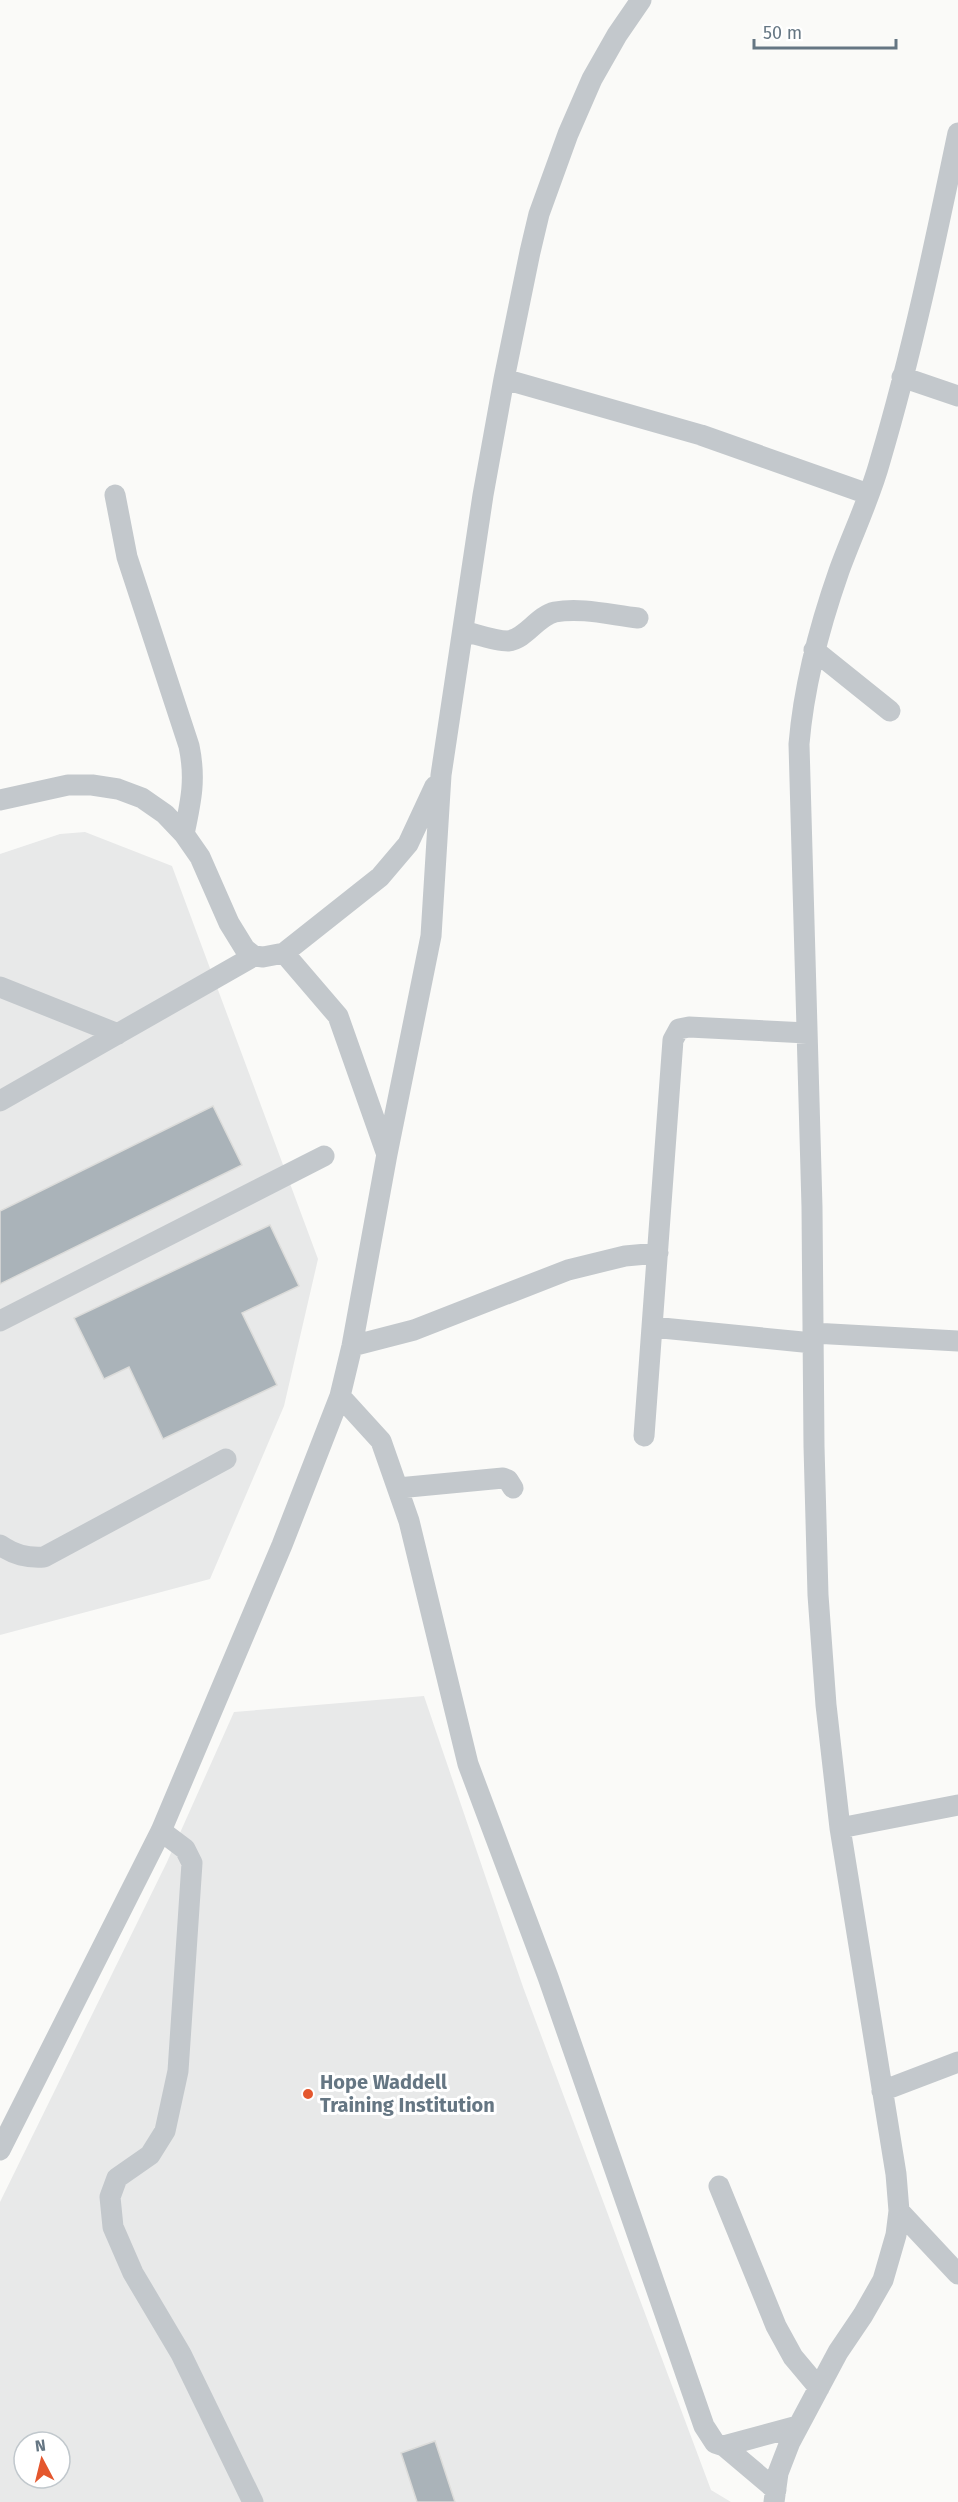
<svg xmlns="http://www.w3.org/2000/svg" width="958" height="2502" viewBox="0 0 958 2502" font-family="'Fira Sans',sans-serif">
<style>
.built{fill:#e8e9e9;fill-rule:evenodd}
.building{fill:#aab3b9;stroke:#dcdcda;stroke-width:1.5}
.lines{fill:none;stroke-linecap:round;stroke-linejoin:round}
.minor{stroke:#c3c8cc;stroke-width:21}
.poi-dot{fill:#e4572e;stroke:#fff;stroke-width:2}
.labels{text-anchor:middle;dominant-baseline:central;stroke-width:6;stroke-linejoin:round;paint-order:stroke}
.poi-label{font-size:20px;font-weight:bold;fill:#657683;stroke:#fff;text-anchor:start}
</style>
<rect width="100%" height="100%" fill="#fafaf8"/>
<!-- built -->
<path class="built" d="M85,832l87,34 146,393 -34,147 -74,173 -210,56v-781l60,-20z
M424,1696l99,291 188,503 20,12h-731v-300l167,-340 67,-150zM24,2442h36v36h-36z"/>
<!-- building -->
<path class="building" d="M213,1106l29,59 -242,119v-73z
M270,1225l29,61 -57,27 35,72 -114,54 -34,-72 -25,12 -30,-61z
M435,2441l20,61h-38l-16,-49z"/>
<g class="lines">
<!-- minor -->
<path class="minor" d="M902,377l56,19
M504,379l197,56 167,59
M115,495l12,62 62,189c7,33 2,55 -5,88
M463,631c13,3 31,10 45,10 18,-2 29,-25 47,-29 26,-5 56,3 83,6
M814,650l76,61
M0,800l68,-15h24l26,4 24,9 23,16 19,20 16,23 29,66 16,26 9,7 9,1 21,-4 96,-76 28,-33 27,-58
M284,953l54,63 48,136
M0,987l118,47
M0,1101l254,-145
M0,1321l324,-165
M652,1327l161,16
M813,1333l145,8
M352,1346l62,-16 154,-60 57,-14 33,-3
M340,1396l41,45 28,80 59,243 80,213 156,449 11,17 9,3 52,44
M644,1436l29,-396 6,-11 10,-2 118,6
M398,1488l105,-10 5,2 5,8
M0,1545c15,10 26,13 44,12l182,-98
M840,1828l118,-23
M161,1831l24,18 7,14 -14,208 -13,60 -15,24 -33,23 -7,19 3,30 20,46 48,81 72,148
M882,2091l76,-29
M0,2150l161,-319 121,-286 58,-149 12,-50 35,-192 44,-218 10,-161 42,-280 21,-116 26,-127 9,-38 29,-80 24,-55 25,-44 24,-35
M719,2186l57,140 17,31 26,31
M899,2211l59,63
M724,2446l74,-20
M774,2502l4,-29 12,-31 48,-90 25,-37 20,-35 13,-45 3,-24 -3,-37 -56,-346 -14,-123 -8,-110 -4,-149 -2,-239 -13,-463c5,-60 20,-116 40,-173 13,-36 31,-73 41,-110 32,-108 55,-218 78,-328"/>
</g>
<!-- markers -->
<circle class="poi-dot" cx="308" cy="2094" r="6"/>
<g class="labels">
<!-- poi labels -->
<g class="poi-label">
<text x="320" y="2082">Hope Waddell<tspan x="320" dy="23">Training Institution</tspan></text>
</g>
</g>
<!-- north arrow -->
<g transform="translate(42 2460) rotate(353)"><circle r="28" fill="#ffffff" stroke="#c1c8cd" stroke-width="1.5"/>
<path d="M0-4.5L10 22L0 15L-10 22Z" fill="#e4572e"/>
<text y="-9" font-size="16" font-weight="bold" text-anchor="middle" fill="#657683">N</text>
</g>
<!-- scale -->
<path d="M754 39v9h142v-9" fill="none" stroke="#657683" stroke-width="3"/>
<text x="763" y="39" font-size="18" fill="#657683" stroke="#ffffff" stroke-width="4.5" paint-order="stroke">50 m</text>
</svg>
